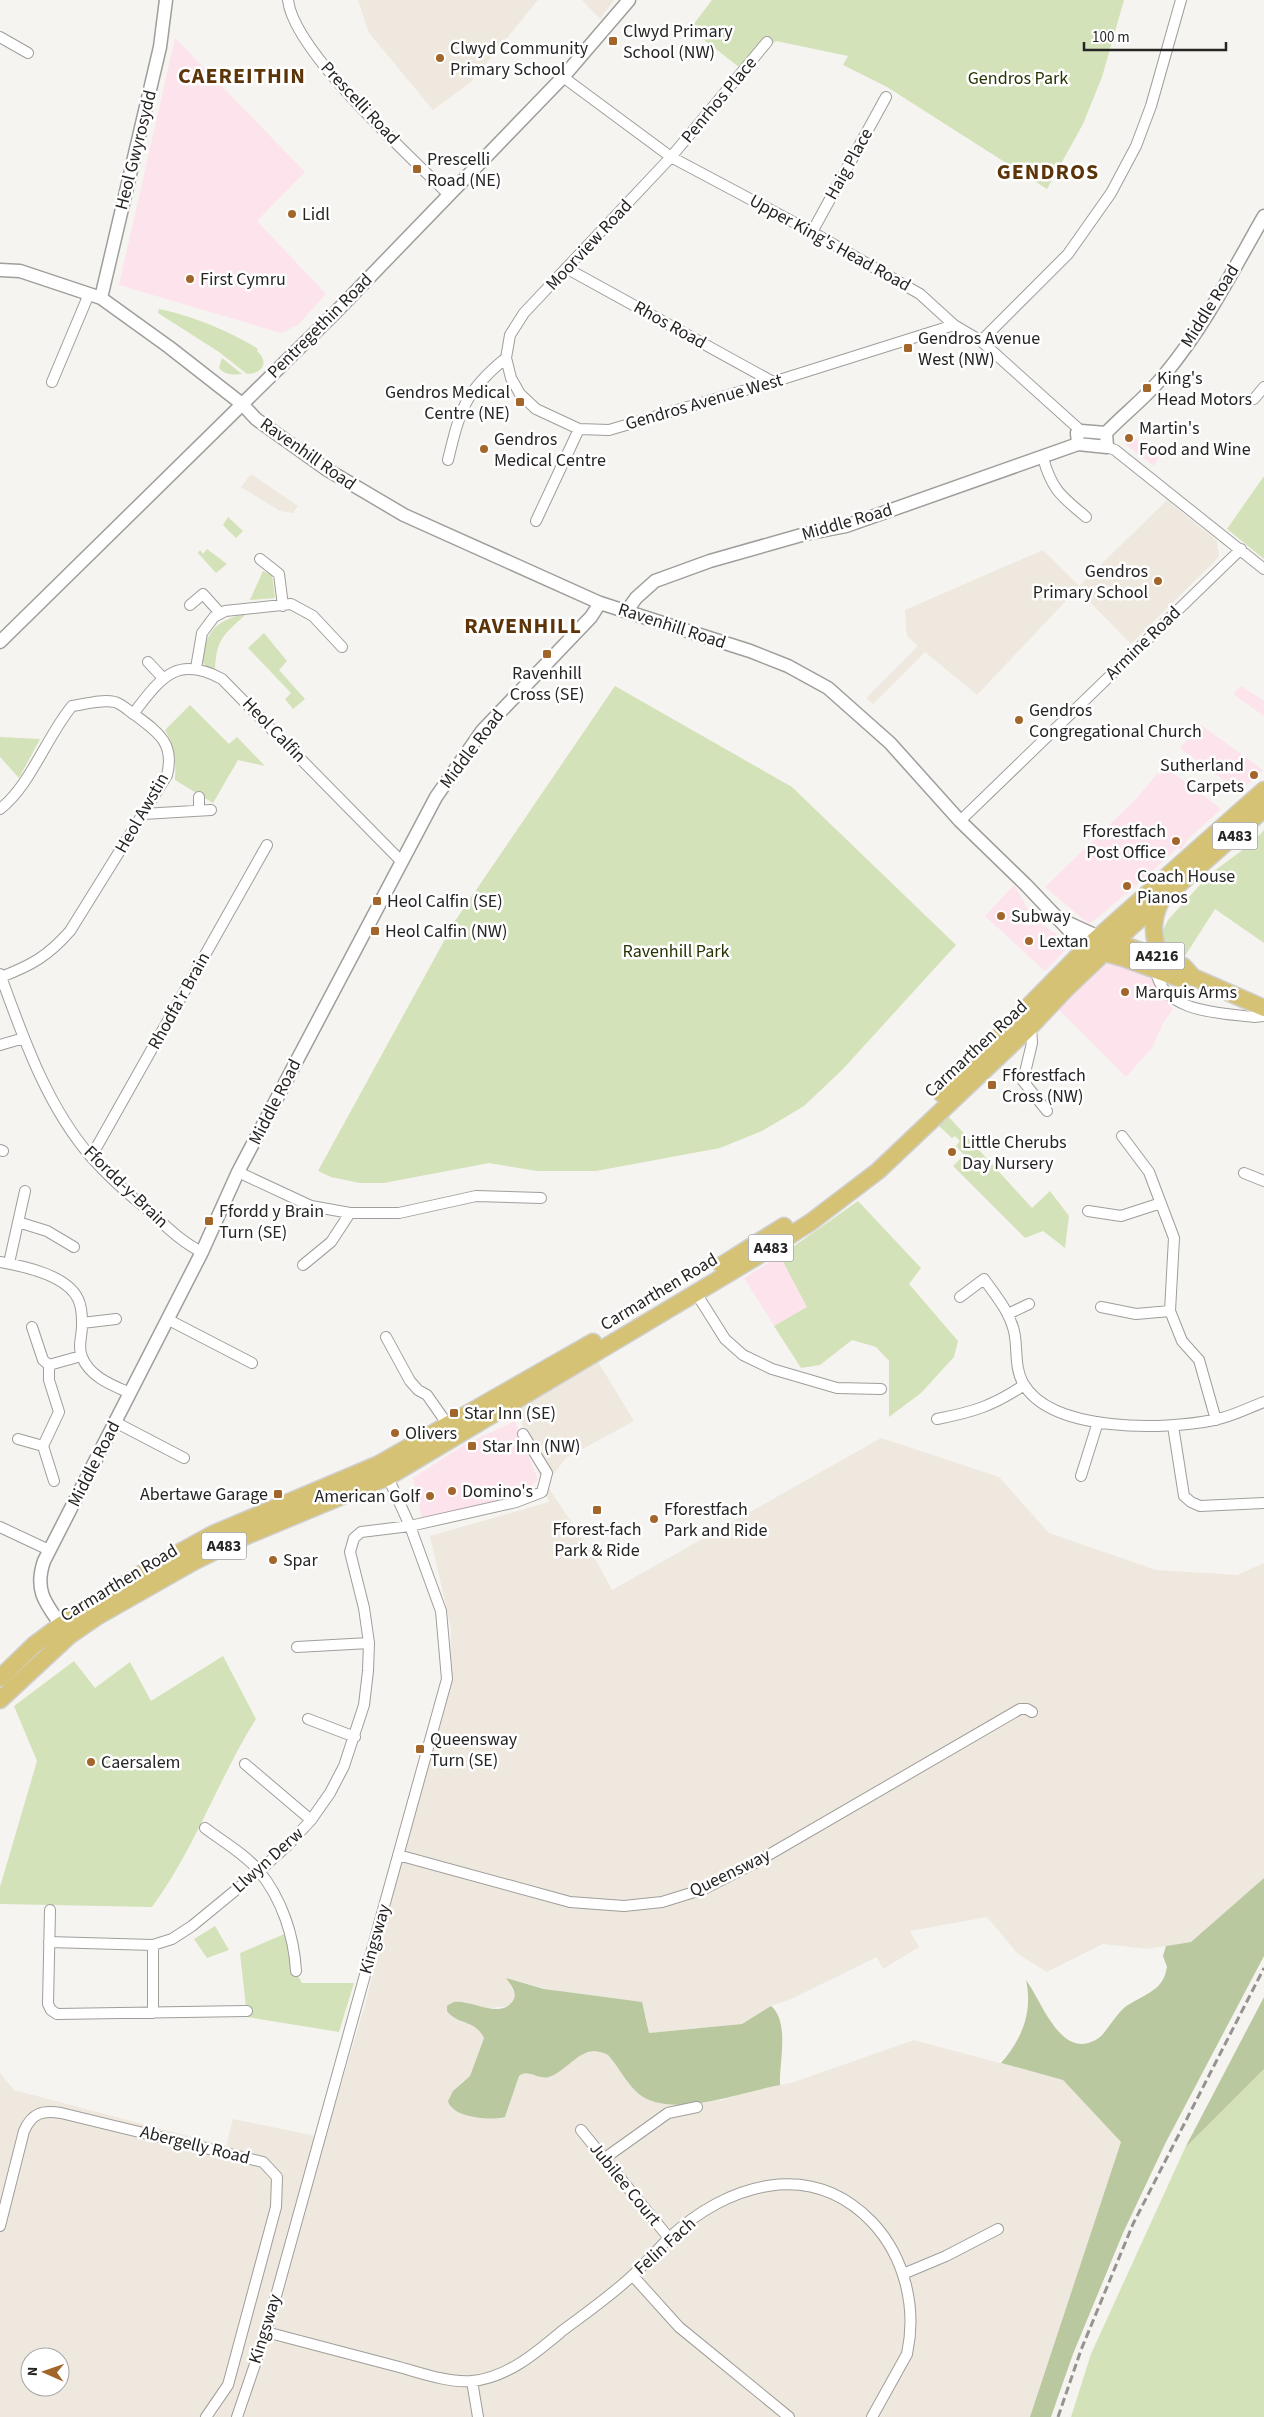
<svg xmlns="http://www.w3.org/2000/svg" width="1264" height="2417" viewBox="0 0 1264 2417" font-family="'Source Sans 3',sans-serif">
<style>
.commercial{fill:#fce3ec}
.built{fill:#eee8de;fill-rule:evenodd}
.green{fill:#d3e2b8}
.forest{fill:#b9c89f}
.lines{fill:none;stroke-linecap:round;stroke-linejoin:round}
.minor-casing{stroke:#a09e9b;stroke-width:12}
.tertiary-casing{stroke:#a09e9b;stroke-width:15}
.primary-casing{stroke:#cfcfcf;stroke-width:19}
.minor{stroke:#fff;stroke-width:10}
.tertiary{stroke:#fff;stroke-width:12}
.primary{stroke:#d6c275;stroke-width:16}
.rail{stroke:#959390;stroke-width:3;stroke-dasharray:8 4;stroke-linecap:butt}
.poi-dot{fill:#a2652a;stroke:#fff;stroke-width:2}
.labels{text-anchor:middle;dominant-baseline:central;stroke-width:5;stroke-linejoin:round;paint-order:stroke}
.shield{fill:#fff;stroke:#676666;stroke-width:1}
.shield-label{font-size:16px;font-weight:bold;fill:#262524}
.poi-label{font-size:18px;fill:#262524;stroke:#fff;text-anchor:start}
.park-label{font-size:18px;fill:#273404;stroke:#fff}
.street-label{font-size:18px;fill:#262524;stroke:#fff}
.district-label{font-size:22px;font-weight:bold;letter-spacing:1px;fill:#5d3408;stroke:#fff}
</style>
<rect width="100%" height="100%" fill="#f6f4f0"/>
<!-- commercial -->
<path class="commercial" d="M175,38l130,134 -48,49 69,73 -28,31 -17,8 -162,-48z
M1131,434l28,23 -5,9 -29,-22 1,-6z
M1241,686l23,15v15l-31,-22z
M1201,725l62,45 -23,22 -60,-44z
M1165,767l56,42 -34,31 -6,10 -4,-2 -33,31 -52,43 -4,1 -43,-36 91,-88 21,-25 3,1z
M1014,885l14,24 11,13 23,16 3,9 -2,6 -18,18 -60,-55z
M1107,961l25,7 19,11 22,30 -10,14 -11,25 -26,29 -70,-70z
M780,1256l28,51 -34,19 -30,-48z
M515,1421l23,59 -19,17 -97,21 -9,-40 49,-32z"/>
<!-- built -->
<path class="built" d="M358,0h180l-67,82 -38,28 -64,-77z
M582,0h32l-14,19z
M251,474l47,32 -5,7 -13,-2 -39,-24z
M1167,500l50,41 2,16 -88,87 -54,-55 -100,106 -52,-43 -52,52 -7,-6 52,-52 -11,-10 -2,-26 138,-60 36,36z
M597,1360l37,61 -68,37 -20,26 46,69 20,37 269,-152 118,39 50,56 107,37 81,5 27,-12v315l-73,64 -44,7 -44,-5 -56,28 -29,-18 -31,-37 -77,14 9,16 -36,22 -6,-12 -86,42 -20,7 -29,18 -93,9 -3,-17 -139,-38 8,16 -1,7 -5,5 -19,2 -34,-6 -4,15 22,8 7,6 3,7 -14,38 -9,7 -10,25 20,8 29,3 5,-2 14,-42 2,-2 5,-1 17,5 8,-1 29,-21 18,-4 10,4 4,5 108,41 36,-12 35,-6 123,-43 149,40 58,62 -91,275h-1030v-344l14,17 212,56 7,-27 92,19 40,-133 42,-167 43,-154 1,-56 -21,-92 119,-34 -32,-93zM30,2357h30v30h-30z"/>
<!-- green -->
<path class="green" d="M712,0h412l-22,77 -19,47 -36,65 -160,-102 -44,-22 5,-9 -72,-15 -2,2 -7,-6 -28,30 -49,-38z
M159,309c31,6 73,23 99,40l-1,2c13,11 5,23 -10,23l-28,-22 -61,-39z
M222,358l20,16c-9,1 -17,1 -23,-6z
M1264,476v83l-37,-30z
M228,517l15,14 -7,7 -13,-13z
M207,549l20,15 -11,9 -18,-20 2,-3 3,4z
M263,571l9,4 3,23 -25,2z
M246,614c-22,21 -30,24 -31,57l-9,-4 -4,-6c3,-29 15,-42 44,-47z
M264,633l23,28 -8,9 26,29 -12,10 -8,-10 6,-6 -43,-45z
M615,686l177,101 164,158 -114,125 -38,36 -42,25 -42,17 -124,23h-59l-48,-8 -105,20h-24l-29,-6 -13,-6 137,-250z
M190,705l39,39 8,-7 28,29 -27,-6 -25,43 -38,-23c1,-19 0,-33 -10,-50z
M0,737l40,2 -21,39 -19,-21z
M1264,830v113l-49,-34 -30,47 -5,2 -13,-8 -5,-18 6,-12 42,-46 42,-31z
M948,1116l84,92 18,-17 19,25 -4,32 -22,-17 -18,7 -72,-72 11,-11 -8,-9 4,-5 -5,-5 -3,2 -13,-12z
M858,1201l63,67 -12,16 49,57 -4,16 -33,36 -32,24v-56l-13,-14 -24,-7 -32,25 -19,3 -27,-42 33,-19 -27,-51z
M223,1656l33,63c-38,60 -61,130 -104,188l-152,-3v-17l37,-126 -23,-55 60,-45 21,27 35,-26 21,39z
M215,1926l14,24 -22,8 -13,-19z
M289,1932l8,42 5,9h52l-15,49 -92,-15 -7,-64z
M1264,2069v348h-193l20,-63 94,-206z"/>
<!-- forest -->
<path class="forest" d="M1264,1878v78l-98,186 -43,91 -50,121 -22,63h-21l91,-275 -58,-62 -62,-17c21,-24 32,-51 25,-83 16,21 36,85 74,57 6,-5 15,-21 24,-29 11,-9 31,-15 38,-27 3,-4 4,-10 5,-14l-4,-11 3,-10 25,-4z
M506,1978l38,11 98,13 7,31 93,-9 29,-18c19,16 8,56 9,79 -36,6 -109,35 -141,9 -13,-11 -20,-27 -31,-39 -26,-14 -38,15 -59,22 -11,3 -21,-9 -30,-1l-14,41c-13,4 -53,1 -57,-16l5,-10 17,-15 14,-38c-9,-19 -27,-13 -37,-27v-5c2,-2 5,-3 7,-4 16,-3 45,17 58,0 7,-8 -1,-17 -6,-24z
M1264,1997v72l-79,79z"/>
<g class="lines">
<defs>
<path id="minor" d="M288,0c5,51 122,156 161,195
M0,37l28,16
M767,42l-96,115 -147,156 -14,22 -4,23 5,20 9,16 16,15 43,20 30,1 164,-48 181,-57
M563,77l108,80 141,75 108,62 34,31 27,16 100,90
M812,232l74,-135
M566,268l207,114
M981,341l87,-87 43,-61 25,-47 15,-40 30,-106
M52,382l37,-88
M1254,399l10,-12
M1107,447l8,3 149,119
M1043,458c9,32 18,38 43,59
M448,460c12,-50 17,-69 58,-102
M536,521l43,-92
M260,559l19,15 4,32
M190,605l13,-11 17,19
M148,662l15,16
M196,668l6,-35 12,-16 11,-6 66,-7 22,12 29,31
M133,714c27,-35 43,-60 89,-35l179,182
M0,809c30,-23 47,-73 72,-103 14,-2 29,-7 43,-4 7,2 14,9 20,13 23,17 40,28 32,60l-97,156c-22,25 -38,34 -69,46
M199,810v-13
M143,814l68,-4
M960,821l281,-272
M1156,971c7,42 65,42 98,46l10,-1
M0,974c23,63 47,133 92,184 17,19 36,36 56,52 17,15 33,32 54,42
M1031,1026l1,17 -9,38 24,30
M0,1045l24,-7
M1122,1136l27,36 25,66 -4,73 12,30 17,19 17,60
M0,1150l3,1
M91,1157l176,-312
M238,1172l73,34 39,7h49l77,-17 65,2
M1244,1173l20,8
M1088,1211l33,5 40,-13
M18,1222l29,9 27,16
M0,1262c23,4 67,13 78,37 3,6 4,17 4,23 1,12 -5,24 0,35 8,20 30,28 48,36
M9,1263l16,-72
M303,1265l28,-23 19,-29
M696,1293l29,46 18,16 29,14 65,19 44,1
M960,1297l24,-18c12,17 25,32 30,52 4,17 0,36 9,52 28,50 142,47 191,37 17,-3 34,-12 50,-18
M1101,1307l35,7 34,-3
M1008,1314l21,-10
M167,1319l85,44
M82,1323l34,-4
M32,1327l11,33 6,5
M386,1337l24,44 8,9 9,5 21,30
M49,1365v15l10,32 -16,34 11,35
M49,1365l32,-9
M937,1419c36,-7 56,-13 87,-34
M115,1422l69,36
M1173,1426l11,70 7,6 9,4 64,-3
M18,1439l25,7
M1081,1476l17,-54
M0,1527l49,23
M297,1647l72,-4
M308,1719l47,18
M245,1764l66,56
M205,1828c17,13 40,26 54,43 23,28 35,65 37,100
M398,1855l172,47 54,4 38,-4 42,-13 49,-25 267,-155h7l5,3
M50,1910l-2,94 3,6 6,4 190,-3
M49,1942l104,3 19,-6 20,-13 67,-55 28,-25 24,-26 19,-27 14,-27 20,-61 4,-34 1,-28 -5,-35 -14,-56 4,-14 7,-6 49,-6 106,-24 26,-10 5,-19 -24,-39
M153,1945v68
M581,2130l88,108
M605,2158l63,-45 29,-6
M0,2226l24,-95c8,-18 18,-21 37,-18l202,49 14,15 -1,30 -48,178 -22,32
M903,2274l43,-18 52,-27
M633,2276l46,51 110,90
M266,2332c44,12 89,23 133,35 22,6 50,16 73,14 35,-3 65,-29 90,-50 24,-18 50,-36 72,-57 12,-11 23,-24 35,-36 58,-54 141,-80 203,-16 33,35 45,86 35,132l-35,63
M472,2381l6,36
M237,2417l29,-85 181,-653 -6,-68 -31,-85 -24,-53"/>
<path id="tertiary" d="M0,270l20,1 81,27 68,49 73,57 14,15 70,50 78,46 196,88 150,48 38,15 40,22 62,55 70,78 66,64 60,63
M101,298l59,-251 6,-47
M1106,433c19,-20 42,-37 59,-59 40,-48 68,-104 99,-158
M1078,444l29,3 -1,-14
M1078,444l-1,-11 4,-2 25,2
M626,612l10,-14 19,-17 55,-20 95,-27 41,-8 232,-82
M0,642l332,-326 231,-239 66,-77
M1064,921l35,16
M66,1632c-18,-26 -33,-39 -22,-71l158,-309 36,-80 198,-375 46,-66 109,-114 9,-14"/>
<path id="primary" d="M1107,939l76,27 10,11 71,31
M1095,950l28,8 55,20 15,-1
M1160,957c-7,-20 -9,-35 0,-54
M942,1094l144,-146 178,-158
M722,1265l62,-39
M0,1678l34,-33 27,-20 88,-56 64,-35 166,-70 214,-122
M0,1700l69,-64 29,-20 95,-54 46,-23 149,-62 368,-220 55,-35 67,-51 153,-145 34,-36 66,-63 133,-118"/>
</defs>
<!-- minor casing -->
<use href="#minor" class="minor-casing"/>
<!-- tertiary casing -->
<use href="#tertiary" class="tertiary-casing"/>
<!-- primary casing -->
<use href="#primary" class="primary-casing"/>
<!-- minor -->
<use href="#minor" class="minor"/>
<!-- tertiary -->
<use href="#tertiary" class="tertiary"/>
<!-- primary -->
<use href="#primary" class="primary"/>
<!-- rail -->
<path class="rail" d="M1058,2417l23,-67 52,-126 131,-256"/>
</g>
<!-- markers -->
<g class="poi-dot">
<rect x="608" y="36" width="10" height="10" rx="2.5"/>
<circle cx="440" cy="58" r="5"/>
<rect x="412" y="164" width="10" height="10" rx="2.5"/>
<circle cx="292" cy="214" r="5"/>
<circle cx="190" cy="279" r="5"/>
<rect x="903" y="343" width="10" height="10" rx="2.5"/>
<rect x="1142" y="383" width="10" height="10" rx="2.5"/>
<rect x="515" y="397" width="10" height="10" rx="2.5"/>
<circle cx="1129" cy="438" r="5"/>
<circle cx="484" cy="449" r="5"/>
<circle cx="1158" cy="581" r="5"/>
<rect x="542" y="649" width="10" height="10" rx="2.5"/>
<circle cx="1019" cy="720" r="5"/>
<circle cx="1254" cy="775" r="5"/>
<circle cx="1176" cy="841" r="5"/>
<circle cx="1127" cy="886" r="5"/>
<rect x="372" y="896" width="10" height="10" rx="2.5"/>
<circle cx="1001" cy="916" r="5"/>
<rect x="370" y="926" width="10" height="10" rx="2.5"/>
<circle cx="1029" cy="941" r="5"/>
<circle cx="1125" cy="992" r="5"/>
<rect x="987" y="1080" width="10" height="10" rx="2.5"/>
<circle cx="952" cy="1152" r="5"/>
<rect x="204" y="1216" width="10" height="10" rx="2.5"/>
<rect x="449" y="1408" width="10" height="10" rx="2.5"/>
<circle cx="395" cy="1433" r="5"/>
<rect x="467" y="1441" width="10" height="10" rx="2.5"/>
<circle cx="452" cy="1491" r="5"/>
<rect x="273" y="1489" width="10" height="10" rx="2.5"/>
<circle cx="430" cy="1496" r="5"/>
<rect x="592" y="1505" width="10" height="10" rx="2.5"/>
<circle cx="654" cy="1519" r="5"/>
<circle cx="273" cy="1560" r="5"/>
<rect x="415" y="1744" width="10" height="10" rx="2.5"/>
<circle cx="91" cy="1762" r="5"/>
</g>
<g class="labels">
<!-- shield labels -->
<g class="shield">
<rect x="1212.5" y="822.5" width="45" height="27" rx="4"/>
<rect x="1129.5" y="942.5" width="55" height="27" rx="4"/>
<rect x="748.5" y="1234.5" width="45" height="27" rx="4"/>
<rect x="201.5" y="1532.5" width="45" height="27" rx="4"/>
</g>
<g class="shield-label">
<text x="1235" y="836">A483</text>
<text x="1157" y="956">A4216</text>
<text x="771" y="1248">A483</text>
<text x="224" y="1546">A483</text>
</g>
<!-- poi labels -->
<g class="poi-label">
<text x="623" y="31">Clwyd Primary<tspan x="623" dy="21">School (NW)</tspan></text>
<text x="450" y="48">Clwyd Community<tspan x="450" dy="21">Primary School</tspan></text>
<text x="427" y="159">Prescelli<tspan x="427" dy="21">Road (NE)</tspan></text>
<text x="302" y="214">Lidl</text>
<text x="200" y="279">First Cymru</text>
<text x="918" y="338">Gendros Avenue<tspan x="918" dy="21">West (NW)</tspan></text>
<text x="1157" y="378">King's<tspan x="1157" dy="21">Head Motors</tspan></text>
<text x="510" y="392" text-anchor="end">Gendros Medical<tspan x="510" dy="21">Centre (NE)</tspan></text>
<text x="1139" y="428">Martin's<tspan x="1139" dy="21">Food and Wine</tspan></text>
<text x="494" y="439">Gendros<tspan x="494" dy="21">Medical Centre</tspan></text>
<text x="1148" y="571" text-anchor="end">Gendros<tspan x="1148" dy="21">Primary School</tspan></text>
<text x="547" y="673" text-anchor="middle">Ravenhill<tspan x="547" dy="21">Cross (SE)</tspan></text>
<text x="1029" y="710">Gendros<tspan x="1029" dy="21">Congregational Church</tspan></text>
<text x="1244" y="765" text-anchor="end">Sutherland<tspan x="1244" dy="21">Carpets</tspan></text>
<text x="1166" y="831" text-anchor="end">Fforestfach<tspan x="1166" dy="21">Post Office</tspan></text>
<text x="1137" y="876">Coach House<tspan x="1137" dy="21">Pianos</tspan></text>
<text x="387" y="901">Heol Calfin (SE)</text>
<text x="1011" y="916">Subway</text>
<text x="385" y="931">Heol Calfin (NW)</text>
<text x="1039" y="941">Lextan</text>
<text x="1135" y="992">Marquis Arms</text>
<text x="1002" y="1075">Fforestfach<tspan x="1002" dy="21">Cross (NW)</tspan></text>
<text x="962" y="1142">Little Cherubs<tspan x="962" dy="21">Day Nursery</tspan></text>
<text x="219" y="1211">Ffordd y Brain<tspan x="219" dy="21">Turn (SE)</tspan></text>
<text x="464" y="1413">Star Inn (SE)</text>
<text x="405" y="1433">Olivers</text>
<text x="482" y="1446">Star Inn (NW)</text>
<text x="462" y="1491">Domino's</text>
<text x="268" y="1494" text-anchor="end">Abertawe Garage</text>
<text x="420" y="1496" text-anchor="end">American Golf</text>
<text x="664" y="1509">Fforestfach<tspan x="664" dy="21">Park and Ride</tspan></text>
<text x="597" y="1529" text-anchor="middle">Fforest-fach<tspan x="597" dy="21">Park &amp; Ride</tspan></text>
<text x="283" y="1560">Spar</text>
<text x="430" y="1739">Queensway<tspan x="430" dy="21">Turn (SE)</tspan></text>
<text x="101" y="1762">Caersalem</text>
</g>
<!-- park labels -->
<g class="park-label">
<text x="1018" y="78">Gendros Park</text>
<text x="676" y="951">Ravenhill Park</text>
</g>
<!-- street labels -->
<g class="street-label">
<text transform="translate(719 100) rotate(-50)">Penrhos Place</text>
<text transform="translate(360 103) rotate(47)">Prescelli Road</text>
<text transform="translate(136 150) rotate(-76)">Heol Gwyrosydd</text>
<text transform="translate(849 164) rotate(-61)">Haig Place</text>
<text transform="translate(830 243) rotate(29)">Upper King's Head Road</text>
<text transform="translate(589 245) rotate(-47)">Moorview Road</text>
<text transform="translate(1210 306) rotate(-58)">Middle Road</text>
<text transform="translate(670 325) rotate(29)">Rhos Road</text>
<text transform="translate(320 326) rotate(-45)">Pentregethin Road</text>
<text transform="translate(704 402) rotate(-16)">Gendros Avenue West</text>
<text transform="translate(308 454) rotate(35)">Ravenhill Road</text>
<text transform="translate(847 522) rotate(-16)">Middle Road</text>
<text transform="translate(672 626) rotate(18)">Ravenhill Road</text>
<text transform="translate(1143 643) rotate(-44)">Armine Road</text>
<text transform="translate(274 730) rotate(46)">Heol Calfin</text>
<text transform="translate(472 749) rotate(-53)">Middle Road</text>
<text transform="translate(142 813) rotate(-60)">Heol Awstin</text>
<text transform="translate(179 1001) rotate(-61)">Rhodfa'r Brain</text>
<text transform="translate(976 1049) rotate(-43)">Carmarthen Road</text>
<text transform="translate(275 1102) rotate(-63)">Middle Road</text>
<text transform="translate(126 1187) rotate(44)">Ffordd-y-Brain</text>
<text transform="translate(659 1292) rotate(-31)">Carmarthen Road</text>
<text transform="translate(94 1464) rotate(-63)">Middle Road</text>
<text transform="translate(119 1583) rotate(-31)">Carmarthen Road</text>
<text transform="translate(268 1860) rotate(-42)">Llwyn Derw</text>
<text transform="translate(730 1873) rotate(-26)">Queensway</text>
<text transform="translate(375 1939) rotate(-74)">Kingsway</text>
<text transform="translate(195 2145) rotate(14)">Abergelly Road</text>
<text transform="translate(625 2184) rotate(51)">Jubilee Court</text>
<text transform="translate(665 2246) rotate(-42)">Felin Fach</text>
<text transform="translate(265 2329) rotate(-73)">Kingsway</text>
</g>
<!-- district labels -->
<g class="district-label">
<text x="242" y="76">CAEREITHIN</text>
<text x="1048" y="172">GENDROS</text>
<text x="523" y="626">RAVENHILL</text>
</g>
</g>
<!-- north arrow -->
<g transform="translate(45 2372) rotate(272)"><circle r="24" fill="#ffffff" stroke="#a8a8a7"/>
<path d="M0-4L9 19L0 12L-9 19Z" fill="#a2652a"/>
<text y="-8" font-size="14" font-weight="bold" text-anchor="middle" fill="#262524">N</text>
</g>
<!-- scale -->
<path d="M1084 42v8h142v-8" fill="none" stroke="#262524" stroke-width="2.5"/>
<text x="1092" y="42" font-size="15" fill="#262524" stroke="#ffffff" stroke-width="4" paint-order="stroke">100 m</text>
</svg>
